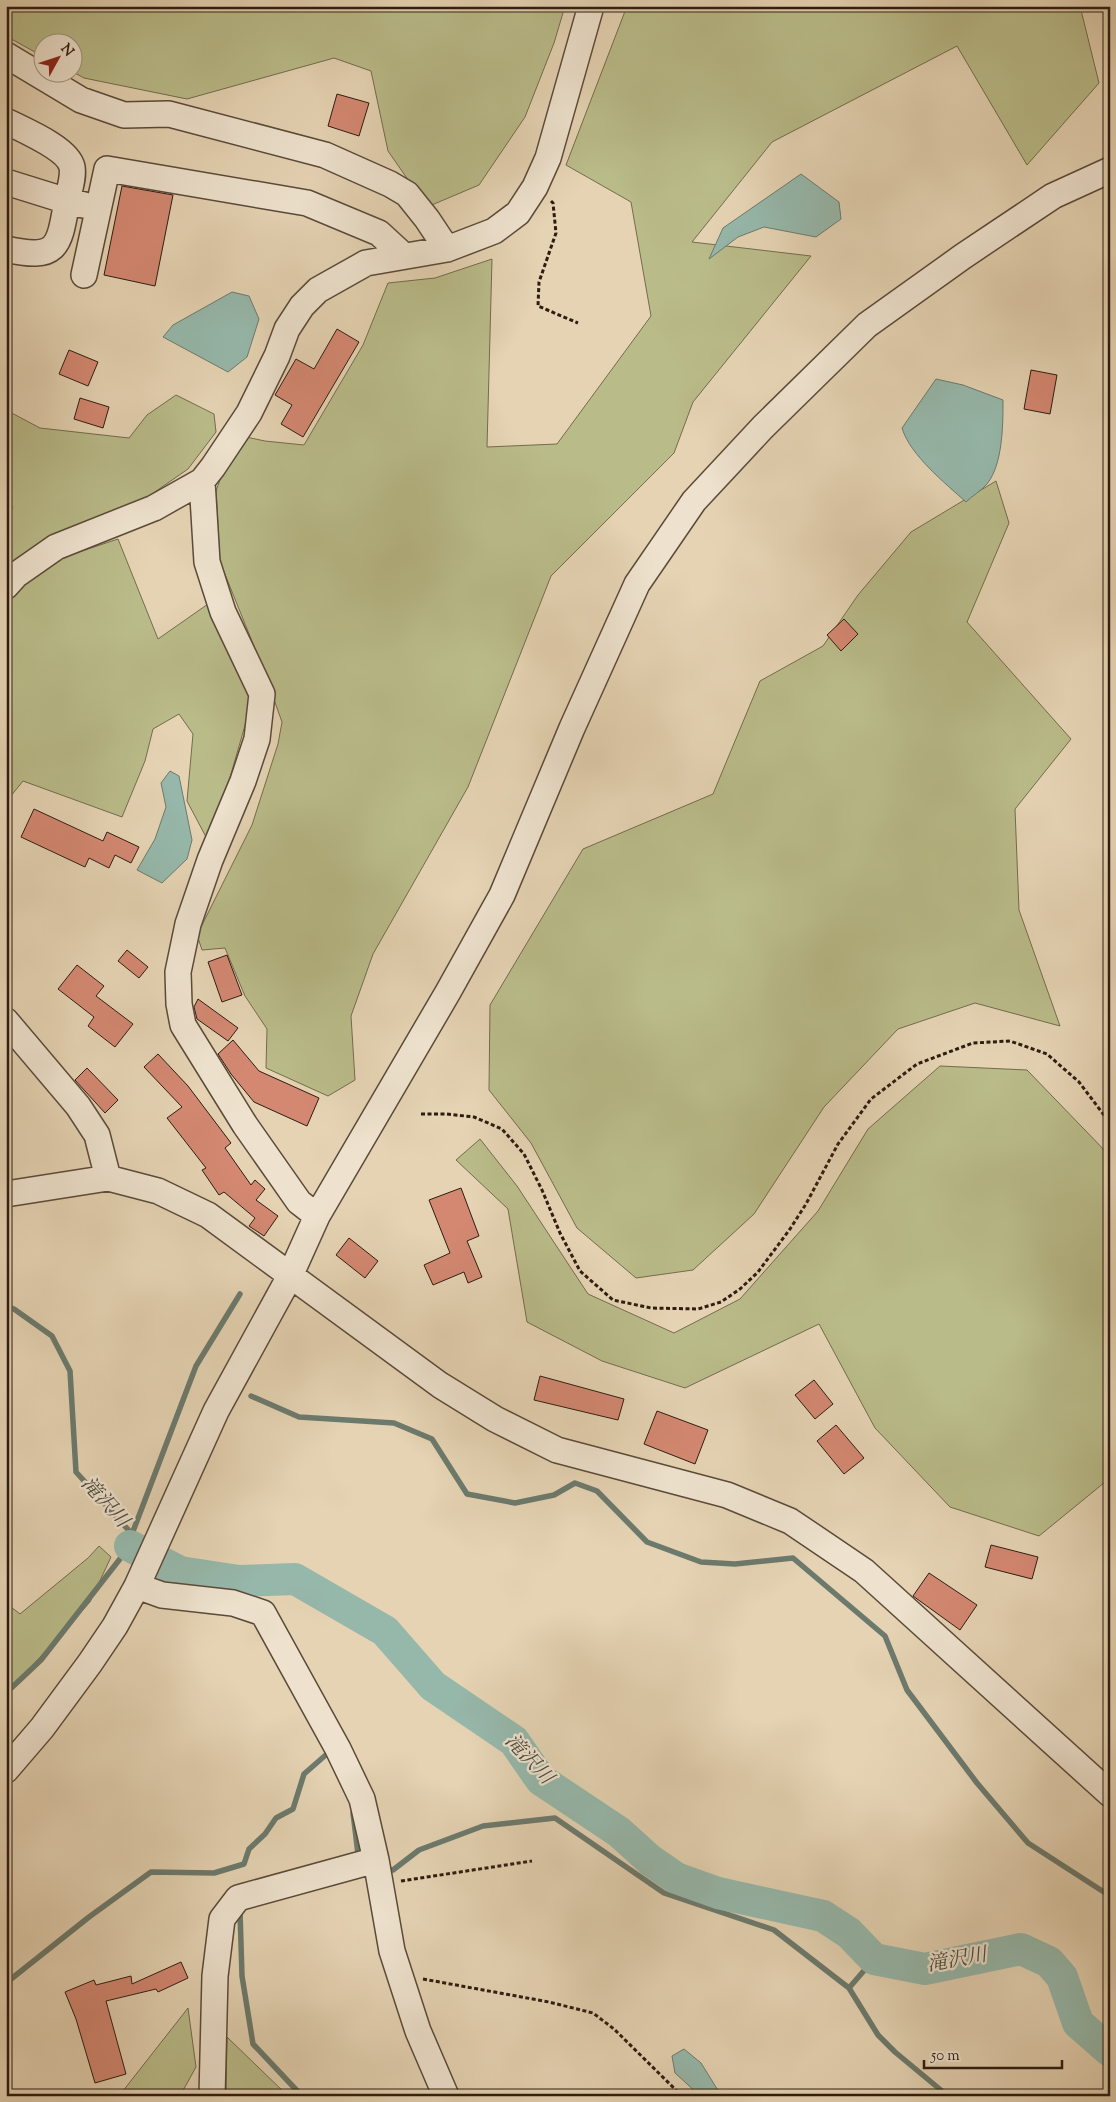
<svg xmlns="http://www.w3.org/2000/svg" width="1116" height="2102" viewBox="0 0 1116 2102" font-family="'Sorts Mill Goudy','Noto Serif JP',serif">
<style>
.green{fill:#b9bb89;stroke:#736c4d}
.water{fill:#96b8ab;stroke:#6c7a6d}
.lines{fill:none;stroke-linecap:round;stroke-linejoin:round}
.stream{stroke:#6c7a6d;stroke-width:5.5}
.river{stroke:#96b8ab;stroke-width:32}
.building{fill:#d48872;stroke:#2d1c11}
.minor-casing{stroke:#5b4a3a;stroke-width:28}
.path{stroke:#2d1c11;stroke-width:3;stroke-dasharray:4 2.5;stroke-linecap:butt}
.minor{stroke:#eee2ce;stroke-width:25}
.labels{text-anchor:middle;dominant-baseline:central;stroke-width:4.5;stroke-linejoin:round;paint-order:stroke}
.water-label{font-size:20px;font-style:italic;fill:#4c4b3f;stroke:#eee2ce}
</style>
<rect width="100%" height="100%" fill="#e5d3b3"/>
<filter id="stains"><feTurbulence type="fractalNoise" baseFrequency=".004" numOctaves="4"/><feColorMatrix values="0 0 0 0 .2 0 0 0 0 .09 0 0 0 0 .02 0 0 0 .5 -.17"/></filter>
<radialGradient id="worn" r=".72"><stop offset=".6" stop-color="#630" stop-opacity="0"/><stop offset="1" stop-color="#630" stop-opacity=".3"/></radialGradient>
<!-- green -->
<path class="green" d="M6,6h559l-11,37 -29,74 -46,68 -52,22 -39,-56 -17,-80 -37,-13 -147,41 -103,-21 -11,-6 -1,-30h-30v14l-36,-20z
M627,6h453l19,77 -72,82 -70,-119 -185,96 -80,100 119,14 -118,146 -19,51 -123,123 -83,211 -95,167 -22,62 4,64 -27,16 -62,-28 1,-39 -22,-33 -20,-48 -23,2 -5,-15 55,-110 26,-81 4,-22 -20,-56 -42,-104 -4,-71 13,-36 17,-18 19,4 39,4 59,-100 25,-62 47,-5 57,-19 -5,188 70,-3 94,-128 -20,-114 -65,-37z
M176,395l38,19 2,18 -28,37 -39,27 -69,30 -74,45v-54l7,-10 -7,-1v-96l34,18 89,10 18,-23z
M996,481l13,42 -42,99 104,117 -56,70 4,101 41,116 -85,-23 -77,26 -74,78 -70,107 -61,56 -57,8 -59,-50 -46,-85 -42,-53 1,-85 93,-156 130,-55 47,-113 63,-35 35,-51 53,-63z
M118,539l40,100 50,-35 44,97 -23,80 -23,56 -19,-36 6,-67 -14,-20 -26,15 -8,32 -23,56 -99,-36 -17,21v-200l12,-19 49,-27z
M940,1066l87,4 83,86v322l-71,58 -89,-29 -75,-79 -56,-104 -134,64 -83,-27 -75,-39 -19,-113 -52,-49 24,-21 37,47 71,108 86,39 66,-34 78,-88 50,-82z
M99,1546l12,11 -21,45 -77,85 -7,4v-88l14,11 68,-56z
M188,2008l8,59 -16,29h-61z
M227,2037l61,59h-62z"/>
<!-- water -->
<path class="water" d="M801,174l38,28 2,17 -25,18 -52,-10 -26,10 -29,22 14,-31z
M232,292l17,4 10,23 -12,38 -19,15 -65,-35 10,-12z
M936,379l27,6 40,15c0,24 0,64 -16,84 -6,7 -15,12 -21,18 -21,-19 -56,-47 -64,-74z
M170,771l9,5 13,64 -5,19 -25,24 -25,-13 18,-31 11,-32 -5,-24z
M684,2049l17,14 18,29 -3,4 -18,-2 -23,-21 -3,-17z"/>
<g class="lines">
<!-- stream -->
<path class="stream" d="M6,1306l8,3 38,27 18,35 6,101 56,62 -2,12 -89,114 -35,33
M251,1396l48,21 95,6 38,16 35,55 48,9 39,-8 21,-12 22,8 50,51 54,20 34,2 58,-6 92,78 22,54 70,93 51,60 82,53
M132,1534l64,-168 44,-72
M353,1813l5,41 3,4
M383,1869l10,1 26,-20 64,-24 72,-8 109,75 110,37 75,58 29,47 17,17 53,44
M240,1911l2,65 11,68 49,52
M6,1983l83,-66 62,-45 63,1 30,-9 5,-15 16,-15 11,-16 17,-9 11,-35 24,-21 3,6
M849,1988l25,-29"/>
<!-- river -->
<path class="river" d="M130,1546l50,26 59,9 56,-2 90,52 48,55 81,55 27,39 78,52 31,28 26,18 42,15 105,23 26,17 25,26 51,10 96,-20 28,13 13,15 16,46 32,28"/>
</g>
<!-- building -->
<path class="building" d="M337,94l32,9 -10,33 -31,-10z
M122,186l51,9 -18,91 -51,-11z
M337,329l22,13 -56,95 -22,-13 11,-19 -17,-10 21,-36 18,10z
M69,350l29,12 -10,24 -29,-12z
M1031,370l26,5 -7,39 -26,-5z
M80,398l29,9 -6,21 -29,-9z
M844,619l14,15 -17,17 -14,-16z
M34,809l69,32 4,-9 32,15 -8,16 -16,-8 -6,13 -20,-10 -4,9 -64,-30z
M127,950l21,17 -9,11 -21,-17z
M227,955l15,40 -20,7 -14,-40z
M77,965l27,21 -8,10 37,28 -18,23 -27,-21 6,-9 -36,-28z
M198,999l40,29 -10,13 -31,-22 -3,-12z
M233,1040l26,31 60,27 -12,28 -53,-24 -23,-28 -13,-20z
M158,1054l30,32 43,57 -6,5 26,37 4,-5 10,9 -9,11 22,16 -14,20 -15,-10 6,-8 -31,-26 -5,3 -17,-25 4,-2 -39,-50 15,-11 -38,-40z
M87,1068l31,32 -13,13 -30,-33z
M461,1188l18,48 -12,5 15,36 -14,6 -4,-11 -31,13 -9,-20 26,-12 -21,-53z
M349,1238l29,23 -13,17 -29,-23z
M540,1376l84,23 -6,21 -84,-20z
M814,1380l19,24 -18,15 -20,-24z
M657,1411l51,19 -13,34 -51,-20z
M836,1425l28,33 -20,16 -27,-33z
M991,1545l47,12 -6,22 -47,-12z
M929,1573l48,32 -17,25 -47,-34z
M181,1962l7,16 -30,14 -2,-3 -50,12 20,73 -31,9 -19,-64 -11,-27 29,-12 2,5 35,-9 1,8z"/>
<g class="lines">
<defs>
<path id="minor" d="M6,55l75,45 43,15 45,-1 156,41 65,29 17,10 20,25 20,30
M6,121c17,9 62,27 66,46 2,11 -3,23 -5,34l-61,-19
M6,249c52,12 53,-2 61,-48l17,4
M84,275l23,-106 200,34 72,30 25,23
M202,481l5,81 16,50 39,82 -5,45 -14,42 -33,79 -22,64 -10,48 1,32 4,21 62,100 54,77 18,14
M6,586l10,-11 40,-28 98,-39 48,-27 11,-14 36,-54 28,-57 10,-27 15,-23 16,-16 48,-27 81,-14 47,-18 24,-18 17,-26 13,-29 43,-152
M6,1021l72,85 19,29 11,43
M6,1194l102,-16 50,13 50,24 232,170 55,34 62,31 170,45 63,26 74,50 246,223
M137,1586l25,9 71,8 30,10 75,136 24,50 14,61 -138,38 -16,21 -7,57 -3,120
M6,1770l36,-42 48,-65 25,-37 22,-40 79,-175 74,-135 27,-60 131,-224 54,-97 70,-167 65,-144 57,-83 69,-74 104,-102 95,-68 91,-61 57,-26
M376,1860l16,91 26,80 28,65"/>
</defs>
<!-- minor casing -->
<use href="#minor" class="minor-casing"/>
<!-- path -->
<path class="path" d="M551,201l2,2 3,30 -17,49 -1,24 40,17
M421,1114h26l27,3 28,12 22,25 18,36 18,43 20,38 33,29 38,8 47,1 23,-7 19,-13 18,-17 32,-43 16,-25 32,-60 33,-45 46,-35 56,-21 37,-2 37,13 32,28 31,41
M401,1881l131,-20
M423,1979l126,23 44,11 21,16 68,67"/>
<!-- minor -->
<use href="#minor" class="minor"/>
</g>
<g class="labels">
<!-- water labels -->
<g class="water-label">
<text transform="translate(104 1503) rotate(48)">滝沢川</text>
<text transform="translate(528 1760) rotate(47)">滝沢川</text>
<text transform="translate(957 1961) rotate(-10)">滝沢川</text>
</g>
</g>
<!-- margin -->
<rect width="1116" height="2102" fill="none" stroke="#e5d3b3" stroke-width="25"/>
<rect x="8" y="8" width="1101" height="2087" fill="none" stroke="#2d1c11" stroke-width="2.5"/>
<rect x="12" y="12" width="1091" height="2077" fill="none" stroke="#2d1c11"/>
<!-- north arrow -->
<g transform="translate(58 58) rotate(50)"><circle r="24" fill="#eee2ce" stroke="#a19382"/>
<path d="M0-4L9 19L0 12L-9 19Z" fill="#8f2418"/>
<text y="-8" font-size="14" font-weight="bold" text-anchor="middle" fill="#2d1c11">N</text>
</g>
<!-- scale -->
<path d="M924 2060v8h138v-8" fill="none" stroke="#2d1c11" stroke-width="2.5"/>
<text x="931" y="2060" font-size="15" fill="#2d1c11" stroke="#eee2ce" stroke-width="4" paint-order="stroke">50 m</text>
<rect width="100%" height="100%" filter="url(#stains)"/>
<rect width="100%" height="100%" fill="url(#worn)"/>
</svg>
